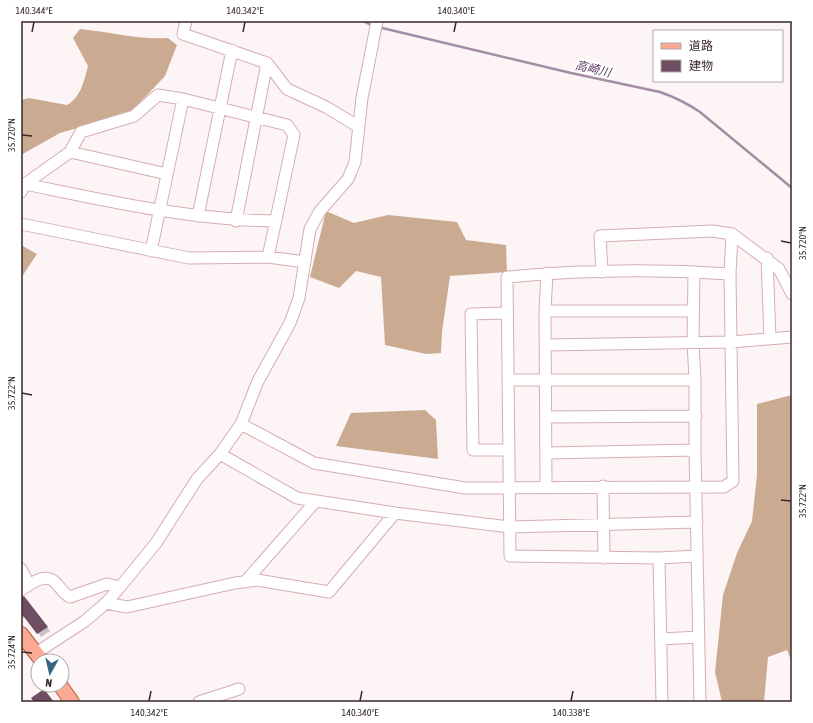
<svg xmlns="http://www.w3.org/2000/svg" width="813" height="723" viewBox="0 0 813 723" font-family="'Asap Condensed','Noto Sans JP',sans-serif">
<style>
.forest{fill:#caab91}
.shadow{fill:#0003}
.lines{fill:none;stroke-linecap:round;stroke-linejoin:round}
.stream{stroke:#a38ea5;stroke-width:2.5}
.building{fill:#6e4e61}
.minor-casing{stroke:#d7adb3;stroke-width:13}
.major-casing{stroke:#b65841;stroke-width:16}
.minor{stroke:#fff;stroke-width:11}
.major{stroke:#fcaa94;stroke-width:14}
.ticks{fill:none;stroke:#39292b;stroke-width:1.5}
.labels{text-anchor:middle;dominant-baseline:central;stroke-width:4;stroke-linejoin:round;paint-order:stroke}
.water-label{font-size:12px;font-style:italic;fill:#593a66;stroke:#fff}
.neatline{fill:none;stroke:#39292b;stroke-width:1.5}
.ticks-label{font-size:10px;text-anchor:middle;fill:#39292b}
</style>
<rect width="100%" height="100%" fill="#fdf4f5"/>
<!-- forest -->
<path class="forest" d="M80,29c30,3 59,11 88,9l9,7 -12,31 -35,37 -70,20 -39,22v-55l8,-2 38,7c14,-8 17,-24 21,-39l-15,-28z
M326,211l28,12 34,-8 69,7 9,18 40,5 1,27 -57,4 -8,56 -1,21 -15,1 -41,-9 -4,-68 -25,-6 -17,17 -29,-11z
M21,245l16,9 -16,24z
M792,395v268l-5,-13 -19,7 -4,45h-42l-7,-30 8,-77 14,-42 15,-32 5,-46v-71z
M425,410l11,10 2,39 -102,-13 15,-33z"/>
<!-- shadow -->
<path class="shadow" d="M21,597l7,4 22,30 -9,6 -16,-20 -4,2z"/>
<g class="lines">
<!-- stream -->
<path class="stream" d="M363,21l10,5
M378,27l193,46 89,19c14,5 27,11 40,20l92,76"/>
</g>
<!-- building -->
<path class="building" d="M24,596l24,31 -11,7 -16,-21v-16z
M44,689l10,13h-20l-3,-4z"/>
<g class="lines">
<defs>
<path id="minor" d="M186,21l-3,13 84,29 20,26 39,18 33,20
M70,152l97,22
M25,184c83,17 166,36 251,37
M21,192l4,-8 45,-32 11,-20 53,-16 24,-21 25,4 104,26 7,10 -26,122
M198,216l34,-166
M236,221l31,-158
M21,224l168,34 79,-1 37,5
M151,251l32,-152
M767,258l3,81
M602,272l-2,-36 112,-5 20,3 47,35 13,25
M694,272l-1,70 2,38v70l5,252
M545,311h148
M506,313l-35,1 2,136h35
M545,345l186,-3 61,-5
M508,380h187
M547,417l149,-1
M241,424l73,39 151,25 259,-1 9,-6 -3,-207 2,-40
M547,453l148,-3
M220,454l77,44 98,15 115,14 187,-5
M603,486l1,72
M546,487l-1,-176 2,-38
M697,556l-38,2 -149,-2 -3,-279c74,-7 149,-8 223,-3
M659,558l3,144
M21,569l8,16
M245,582l71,-81
M21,590c11,-7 25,-19 36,-6 4,5 7,10 13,13l37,-13 13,3
M106,603l21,4 108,-24 22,-3 72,12 66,-79
M661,639l38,-2
M36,653l49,-32 21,-18 14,-16 36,-44 41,-64 23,-25 21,-30 17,-43 32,-58 9,-25 11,-69 10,-18 28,-32 7,-17 7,-64 15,-77
M199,702l40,-13"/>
<path id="major" d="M21,634l21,27
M60,685l12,17"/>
</defs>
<!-- minor casing -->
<use href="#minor" class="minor-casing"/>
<!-- major casing -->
<use href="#major" class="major-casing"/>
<!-- minor -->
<use href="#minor" class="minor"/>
<!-- major -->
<use href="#major" class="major"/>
</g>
<!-- ticks -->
<path class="ticks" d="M32,32l2,-10M243,32l2,-10M454,32l2,-10M22,135l10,1M781,241l10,2M22,393l10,2M781,500l10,1M22,652l10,1M149,701l2,-10M360,701l2,-10M571,701l2,-10"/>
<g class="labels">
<!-- water labels -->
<g class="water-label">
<text transform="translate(593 69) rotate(13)">高崎川</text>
</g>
</g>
<!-- border -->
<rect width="813" height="723" fill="none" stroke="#ffffff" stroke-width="44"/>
<!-- legend -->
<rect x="653" y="30" width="130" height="52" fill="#ffffff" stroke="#b0a9aa"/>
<rect x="661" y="43" width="20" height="6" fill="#fcaa94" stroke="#b0a9aa"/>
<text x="689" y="50" font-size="12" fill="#39292b">道路</text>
<rect x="661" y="60" width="20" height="12" fill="#6e4e61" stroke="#b0a9aa"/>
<text x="689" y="70" font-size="12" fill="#39292b">建物</text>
<!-- north arrow -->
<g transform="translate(50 673) rotate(188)"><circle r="19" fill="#ffffff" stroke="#b0a9aa"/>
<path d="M0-3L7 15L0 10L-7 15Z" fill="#346684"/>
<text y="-6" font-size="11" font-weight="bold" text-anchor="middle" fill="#39292b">N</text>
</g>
<rect x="22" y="22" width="769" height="679" class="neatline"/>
<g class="ticks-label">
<text x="34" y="14">140.344°E</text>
<text x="245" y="14">140.342°E</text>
<text x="456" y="14">140.340°E</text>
<text transform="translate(11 135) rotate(-90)" y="4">35.720°N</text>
<text transform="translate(802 243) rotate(-90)" y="4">35.720°N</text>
<text transform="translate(11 393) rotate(-90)" y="4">35.722°N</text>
<text transform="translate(802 501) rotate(-90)" y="4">35.722°N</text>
<text transform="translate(11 652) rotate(-90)" y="4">35.724°N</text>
<text x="149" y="716">140.342°E</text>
<text x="360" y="716">140.340°E</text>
<text x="571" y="716">140.338°E</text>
</g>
</svg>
